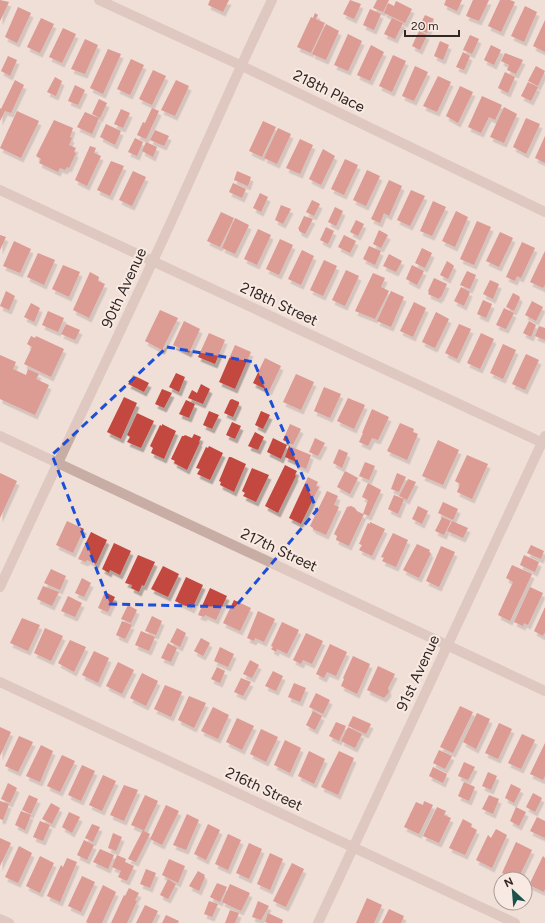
<svg xmlns="http://www.w3.org/2000/svg" width="545" height="923" viewBox="0 0 545 923" font-family="Figtree,sans-serif">
<style>
.building{fill:#c34841;filter:url(#shadow)}
.lines{fill:none;stroke-linecap:round;stroke-linejoin:round}
.street{stroke:#c7ada3;stroke-width:10}
.marked{fill:none;stroke:#1d4ed8;stroke-width:3;stroke-dasharray:8 5;stroke-linejoin:round}
.labels{text-anchor:middle;dominant-baseline:central;stroke-width:4;stroke-linejoin:round;paint-order:stroke}
.street-label{font-size:15px;fill:#322725;stroke:#f8eae2}
</style>
<defs>
<filter id="shadow"><feDropShadow dx="2.5" dy="4.5" stdDeviation="0" flood-color="#0004"/></filter>
</defs>
<rect width="100%" height="100%" fill="#f0dfd7"/>
<!-- building -->
<path class="building" d="M0,0l9,2 -9,19z
M210,0h19l-6,12 -15,-7z
M350,0l11,4 -7,15 -11,-5z
M377,0h12l-6,12 -10,-4z
M446,0h16l-5,11 -13,-6z
M473,0h16l-10,21 -13,-5z
M500,0h10l5,2 -14,30 -13,-6z
M396,1l16,8 -7,14 -21,-10 4,-10 6,3z
M525,6l12,6 -13,30 -13,-6z
M18,7l13,6 -14,30 -12,-6z
M370,9l11,5 -7,16 -11,-5z
M315,13l3,2 -2,4 9,4 -14,30 -14,-6 14,-30 2,1z
M425,15l9,4 -7,14 -9,-4z
M41,18l13,6 -14,29 -13,-6z
M392,18l11,5 -8,16 -11,-5z
M545,20v32l-12,-6z
M326,24l13,7 -13,29 -14,-6z
M63,28l13,6 -14,29 -13,-6z
M419,31l8,4 -7,15 -8,-4z
M348,34l14,7 -14,30 -14,-6z
M470,35l9,4 -7,15 -9,-4z
M85,39l13,6 -13,29 -14,-5z
M440,41l9,4 -6,15 -9,-4z
M371,45l13,7 -14,29 -13,-6z
M491,45l10,5 -7,15 -10,-5z
M108,49l13,5 -18,40 -13,-6z
M463,52l7,4 -6,14 -8,-3z
M505,53l18,7 -7,14 -9,-4 2,-5 -8,-4z
M393,55l13,6 -14,31 -13,-6z
M8,56l9,4 -7,16 -9,-5z
M131,59l13,6 -14,30 -13,-6z
M415,66l13,6 -14,29 -12,-5z
M536,66l9,5 -7,15 -10,-5z
M153,70l13,6 -14,29 -13,-6z
M505,72l10,5 -7,16 -10,-5z
M438,76l13,6 -14,30 -14,-6z
M55,77l7,4 -6,15 -9,-4z
M15,80l9,5 -13,28 -6,-2 -5,10v-13l1,1z
M176,80l13,6 -14,30 -14,-6z
M528,82l10,5 -7,14 -10,-5z
M75,85l10,5 -7,15 -10,-4z
M460,86l13,6 -15,31 -12,-7z
M482,96l20,9 -7,15 -6,-3 -8,16 -13,-6z
M99,99l8,4 -7,15 -8,-4z
M504,107l13,7 -13,29 -14,-6z
M152,108l7,3 -13,28 -9,-4 6,-13 2,1z
M121,109l9,4 -7,15 -9,-4z
M17,111l22,10 -18,37 -21,-10z
M85,112l14,6 -7,16 -15,-7z
M526,118l14,6 -14,30 -13,-7z
M54,120l19,8 -3,9 2,1 -3,7 7,3 -2,4 2,1 -7,15 -2,-1 -2,3 -5,-2 -2,4 -19,-9 2,-4 -5,-3z
M263,121l13,6 -14,30 -13,-6z
M106,124l15,7 -6,14 -15,-8z
M278,128l13,6 -14,30 -13,-6z
M155,130l14,6 -5,10 -14,-6z
M545,136v27l-10,-5z
M135,138l8,4 -6,14 -9,-4z
M300,139l13,6 -13,29 -14,-6z
M146,142l11,5 -4,10 -11,-6z
M90,146l6,2 -2,5 7,3 -14,30 -12,-6z
M323,149l12,7 -14,29 -12,-6z
M345,159l13,6 -14,30 -13,-6z
M111,161l13,5 -14,30 -13,-6z
M367,170l13,6 -14,30 -13,-6z
M133,171l13,6 -14,29 -13,-6z
M237,171l14,6 -3,9 -14,-6z
M389,180l13,6 -13,30 -5,-3 -4,10 -9,-4z
M233,183l13,6 -4,9 -13,-6z
M411,190l14,6 -15,30 -13,-6z
M260,193l8,4 -7,15 -8,-4z
M312,200l8,4 -6,12 -8,-4z
M433,201l13,6 -14,29 -12,-5z
M281,205l10,4 -8,15 -8,-4z
M335,207l8,4 -7,15 -8,-4z
M456,211l12,6 -13,30 -13,-6z
M221,212l13,6 -14,29 -13,-6z
M304,216l9,3 -8,15 -6,-3v-2h-1z
M235,218l14,7 -14,29 -13,-6z
M356,220l8,4 -6,12 -8,-4z
M477,221l14,6 -17,38 -14,-6z
M326,227l8,4 -6,13 -8,-4z
M258,229l13,6 -14,30 -13,-6z
M379,230l9,5 -7,13 -8,-4z
M500,232l13,6 -14,29 -13,-6z
M0,235l6,2 -6,13z
M344,235l12,6 -6,12 -12,-6z
M280,239l13,6 -14,30 -13,-6z
M14,241l17,8 -11,24 -17,-7z
M522,242l13,6 -14,30 -4,-2 -2,5 -9,-4z
M369,246l12,5 -6,14 -12,-6z
M422,248l10,5 -7,15 -10,-5z
M302,250l12,6 -13,29 -13,-6z
M545,251v34l-2,3 -13,-6z
M38,253l17,7 -11,25 -17,-8z
M389,254l13,7 -6,11 -13,-6z
M324,260l13,6 -14,30 -13,-6z
M447,261l6,4 1,1 -6,13 -8,-4z
M63,265l17,7 -11,25 -17,-8z
M412,265l12,6 -7,14 -11,-6z
M346,270l13,6 -14,30 -13,-6z
M467,271l9,4 -6,14 -10,-4z
M90,272l9,5 -1,4 7,3 -16,34 -16,-8z
M373,273l12,5 -4,9 8,4 -14,28 -20,-8z
M434,278l13,6 -6,13h-1l-1,2 -11,-5 1,-2 -1,-1z
M490,280l9,4 -6,15 -10,-5z
M461,287l9,5 -6,14 -10,-5z
M6,291l9,5 -6,14 -9,-4z
M391,291l13,6 -13,30 -14,-6z
M513,293l6,3 1,2 -6,13 -8,-4z
M483,300l9,4 -6,14 -9,-4z
M532,301l11,6 -7,14 -11,-6z
M414,302l12,6 -13,29 -13,-6z
M31,303l9,5 -6,14 -10,-5z
M504,308l10,5 -8,16 -10,-4z
M160,310l18,8 -16,32 -17,-9z
M48,311l16,7 -6,14 -16,-7z
M436,312l13,7 -14,29 -13,-6z
M184,321l16,8 -11,24 -16,-8z
M529,321l7,4 -5,12 -8,-4z
M66,324l14,6 -5,10 -14,-6z
M459,324l12,5 -14,30 -12,-6z
M539,326l6,2v12l-10,-4z
M209,333l16,7 -10,24 -17,-7z
M481,333l13,6 -14,30 -13,-6z
M31,336l4,2 1,-2 28,13 -13,28 -27,-13 8,-17 -5,-3z
M503,344l13,6 -13,29 -13,-6z
M235,345l16,7 -16,37 -16,-7z
M526,354l13,6 -14,30 -13,-6z
M0,355l16,7 -3,7 13,6 2,-6 11,5 -3,5 13,6 -14,30 -35,-16z
M265,358l16,8 -12,25 -16,-8z
M176,373l9,4 -6,15 -10,-5z
M296,374l18,8 -13,28 -18,-8z
M133,375l16,8 -5,9 -16,-8z
M201,384l9,5 -7,15 -15,-6 4,-8 5,3z
M324,387l17,7 -11,24 -16,-7z
M162,389l10,4 -8,15 -9,-4z
M124,397l13,6 -16,36 -14,-7z
M348,398l17,7 -11,24 -17,-8z
M232,399l7,3v2l-6,13 -9,-4 6,-13z
M186,400l9,4 -6,14 -10,-4z
M372,409l17,8 -11,23 -6,-2 -4,8 -9,-4 4,-9h-1z
M209,411l10,4 -7,14 -9,-4z
M261,411l9,4 -7,14 -8,-4z
M137,413l17,8 -13,27 -14,-6 3,-5 -3,-2z
M232,422l9,4 -6,13 -9,-4z
M400,423l14,6 -1,3 5,2 -11,26 -20,-9z
M162,424l14,7 -12,28 -13,-6 2,-5 -3,-2 10,-21 2,1z
M290,424l11,5 -8,16 -10,-5z
M255,432l9,5 -6,13 -10,-4z
M194,434l7,3 -2,5h1l-13,28 -13,-7 1,-2 -4,-2 11,-23h2l1,-1 7,3z
M273,438l14,7 -6,14 -14,-7z
M315,438l10,5 -7,13 -9,-4z
M438,440l21,10 -16,35 -21,-9z
M209,446l14,7 -13,27 -13,-6 3,-5 -4,-1 10,-21 2,1z
M289,446l22,9 -5,14 -11,-5 1,-2 -11,-5z
M339,449l9,4 -6,15 -9,-5z
M467,455l21,9 -16,35 -15,-7 3,-8 -5,-3z
M229,457h2l15,7 -12,28 -14,-7 1,-3 -2,-1z
M365,462l10,4 -6,14 -10,-4z
M285,465l12,6 -2,4 1,1 -18,37 -13,-7z
M252,468l17,7 -13,27 -13,-6 2,-3 -3,-2z
M345,471l13,7 -8,16 -13,-7z
M0,473l17,8 -17,37z
M397,473l9,4 -7,15 -8,-3z
M308,477l10,5 -2,4 3,1 -18,37 -12,-6z
M408,479l8,3 -9,18 -8,-4z
M368,483l13,7 -12,26 -5,-2 -15,32 -13,-6 1,-4 -3,-2 13,-27 4,-1 4,2 2,3 6,3 5,-14 -6,-3z
M327,491l11,5 -4,9 5,2 -13,28 -13,-6v-1l-3,-2z
M394,495l10,4 -6,15 -10,-5z
M443,502l15,7 -5,11 -15,-7z
M418,506l10,5 -6,13 -10,-5z
M442,517l9,4 -7,14 -9,-4z
M67,521l17,8 -11,24 -17,-8z
M452,521l16,7 -5,10 -16,-7z
M370,522l15,7 -13,27 -13,-6 3,-5 -3,-1 9,-21 2,1z
M91,532l16,8 -11,24 -9,-4 -1,2 -8,-3z
M393,533l15,7 -12,27 -14,-6 2,-3 -3,-1z
M114,543l17,8 -11,24 -10,-5 -1,3 -7,-4z
M417,544l13,6 -1,2 2,1 -12,25 -16,-8z
M531,545l13,6 -3,8 -14,-6z
M441,546l14,6 -16,35 -13,-6z
M138,555l17,7 -11,24 -2,-1 -3,7 -8,-4 1,-3 -7,-2z
M524,555l15,7 -4,10 -15,-7z
M512,565l20,9 -22,47 -12,-6 15,-33 -7,-4z
M163,566l16,8 -11,23 -17,-8z
M51,569l15,7 -6,14 -16,-7z
M186,577l17,8 -11,24 -17,-8z
M82,578l9,5 -7,14 -9,-4z
M43,586l16,6 -7,14 -15,-7z
M530,587l13,6 -15,32 -4,-2 -1,3 -9,-4z
M210,588l17,8 -11,24 -11,-5 -1,2 -6,-2z
M105,592l10,5 -7,15 -10,-4z
M68,596l14,7 -7,14 -14,-6z
M234,600l17,8 -11,23 -17,-8z
M128,605l9,5 -6,13 -10,-4z
M545,607v26h-1l-1,3 -9,-5z
M258,611l17,8 -11,23 -9,-4 -1,3 -7,-3z
M152,616l10,5 -6,14 -11,-4z
M22,618l18,7 -12,26 -18,-8z
M122,621l10,4 -7,14 -9,-4z
M282,622l17,8 -12,24 -10,-5 -1,3 -5,-3 2,-2 -2,-1z
M45,628l18,8 -12,25 -17,-8z
M177,628l9,5 -6,14 -10,-5z
M141,631l14,6 -6,14 -14,-6z
M306,633l17,8 -11,23 -9,-4 -2,4 -8,-4z
M201,638l9,5 -7,13 -9,-5z
M70,640l16,7 -12,25 -16,-9z
M168,643l9,5 -6,14 -10,-4z
M330,644l17,8 -11,24 -9,-4 -3,6 -8,-4z
M220,647l14,7 -6,13 -14,-6z
M94,651l15,7 -11,25 -16,-8z
M353,656l17,8 -13,30 -16,-8 3,-7 -1,-1z
M250,660l9,5 -7,13 -9,-4z
M118,662l16,8 -12,24 -16,-8z
M378,666l17,8 -7,14 1,4 -5,6 -17,-8z
M217,667l8,4 -5,12 -9,-4z
M273,671l10,5 -7,15 -11,-5z
M142,673l16,8 -12,25 -16,-8z
M241,678l10,4 -8,14 -9,-4z
M294,683l12,5 -6,14 -12,-5z
M165,685l17,7 -11,25 -17,-8z
M316,693l14,7 -7,14 -14,-7z
M189,696l17,7 -12,25 -16,-8z
M460,706l13,6 -20,41 -13,-6z
M213,707l16,8 -11,24 -17,-8z
M313,711l9,5 -7,14 -9,-5z
M477,713l13,6 -14,30 -13,-7z
M353,716l18,8 -5,10 -18,-8z
M237,718l17,8 -12,24 -16,-8z
M336,722l10,4 -7,15 -10,-5z
M499,723l13,6 -14,30 -13,-6z
M0,727l11,5 -11,24z
M348,727l14,7 -7,14 -14,-7z
M261,729l17,8 -12,25 -16,-8z
M522,734l13,6 -14,29 -13,-6z
M19,736l14,6 -15,30 -13,-6z
M285,740l16,8 -11,25 -16,-8z
M545,743v33l-2,4 -13,-6z
M41,745l12,6 -13,31 -14,-6z
M439,750l13,6 -7,13 -12,-6z
M309,751l16,8 -11,25 -16,-8z
M339,751l15,7 -16,37 -17,-8z
M62,755l13,6 -15,31 -13,-6z
M464,762l11,5 -7,13 -10,-4z
M82,765l13,6 -14,30 -13,-6z
M433,767l14,7 -4,9 -14,-7z
M488,772l9,4 -6,14 -9,-4z
M103,775l13,6 -14,30 -13,-6z
M464,782l11,5 -6,14 -11,-5z
M8,783l9,5 -7,15 -9,-4z
M511,784l10,5 -7,14 -9,-5z
M124,785l14,5 -14,31 -14,-6z
M533,793l9,5 -7,14 -9,-5z
M29,795l9,4 -7,15 -9,-4z
M145,795l13,6 -14,30 6,3 -14,28 -8,-3 15,-29 -12,-5z
M489,795l10,4 -6,15 -11,-5z
M0,801l9,3 -6,16 -3,-1z
M424,801l9,4 -14,29 -15,-7 12,-25 7,3z
M51,803l9,5 -8,16 -10,-5z
M166,805l13,6 -17,34 -12,-6z
M437,807l9,4 -2,4 7,3 -12,25 -16,-7z
M516,807l10,5 -7,14 -9,-5z
M21,811l10,4 -6,15 -10,-5z
M69,812l11,5 -8,16 -10,-6z
M187,814l12,6 -13,30 -13,-5z
M537,817l8,4v17l-15,-7z
M463,819l9,5 -1,3 6,3 -12,25 -16,-7z
M40,821l10,4 -7,16 -10,-4z
M92,824l8,3 -7,15 -8,-4z
M208,824l12,6 -14,30 -12,-6z
M496,829l11,6 -15,33 -16,-8 12,-25 3,3z
M113,833l9,4 -6,14 -8,-3z
M228,834l13,6 -13,30 -13,-6z
M0,838l11,5 -11,23z
M84,840l10,5 -7,15 -10,-5z
M516,842l16,8 -14,29 -16,-6z
M249,843l13,6 -13,30 -13,-6z
M19,846l13,7 -14,30 -13,-6z
M100,849l14,6 -6,14 -15,-7z
M270,853l13,6 -13,31 -13,-6z
M117,855l9,4 -1,3 9,4 -7,15 -9,-4 3,-6 -9,-4z
M40,856l14,7 -14,30 -14,-7z
M543,856l2,2v31l-1,3 -15,-7z
M67,858l10,4 -17,40 -13,-6 14,-31 2,2z
M169,859l16,7 -7,17 -16,-8z
M292,863l12,6 -18,38 -13,-6z
M146,869l10,4 -6,15 -10,-4z
M198,871l7,4 -1,1 1,1 -6,14 -10,-5z
M82,876l13,6 -14,30 -13,-6z
M168,879l8,5 -8,15 -8,-4z
M217,883l10,4 -7,15 -10,-5z
M230,884l20,9 -9,18 -19,-9z
M103,885l13,7 -14,31h-14l-2,-1z
M129,888l10,5 -4,7 2,1 -10,22h-16l13,-28 1,1z
M367,898l15,7 -8,18h-18z
M209,901l9,3 -6,13 -8,-3z
M258,901l11,5 -8,14 -9,-3z
M145,905l13,6 -6,12h-16z
M389,909l15,7 -3,7h-19z
M230,910l9,3 -4,10h-10z
M268,913l15,7 -1,3h-14l-3,-1z
M166,915l13,6 -1,2h-16z"/>
<g class="lines">
<!-- street -->
<path class="street" d="M99,0l141,65 305,147
M0,190l545,254
M0,436l545,255
M0,587c50,-109 102,-216 152,-324 41,-87 78,-176 120,-263
M0,682l515,241
M0,919l9,4
M318,923l227,-487"/>
</g>
<!-- marked area -->
<path d="M0 0H545V923H0ZM167,347l87,15 63,148 -82,97 -125,-3 -58,-149z" fill="#f0dfd7" fill-opacity=".55" fill-rule="evenodd"/>
<path class="marked" d="M167,347l87,15 63,148 -82,97 -125,-3 -58,-149z"/>
<g class="labels">
<!-- street labels -->
<g class="street-label">
<text transform="translate(329 91) rotate(26)">218th Place</text>
<text transform="translate(124 288) rotate(-65)">90th Avenue</text>
<text transform="translate(279 304) rotate(25)">218th Street</text>
<text transform="translate(279 550) rotate(25)">217th Street</text>
<text transform="translate(418 673) rotate(-65)">91st Avenue</text>
<text transform="translate(264 789) rotate(25)">216th Street</text>
</g>
</g>
<!-- north arrow -->
<g transform="translate(513 891) rotate(334)"><circle r="19" fill="#f8eae2" stroke="#a99c96"/>
<path d="M0-3L7 15L0 10L-7 15Z" fill="#1c524c"/>
<text y="-6" font-size="11" font-weight="bold" text-anchor="middle" fill="#322725">N</text>
</g>
<!-- scale -->
<path d="M405 30v6h54v-6" fill="none" stroke="#322725" stroke-width="2"/>
<text x="411" y="30" font-size="12" fill="#322725" stroke="#f8eae2" stroke-width="3" paint-order="stroke">20 m</text>
</svg>
